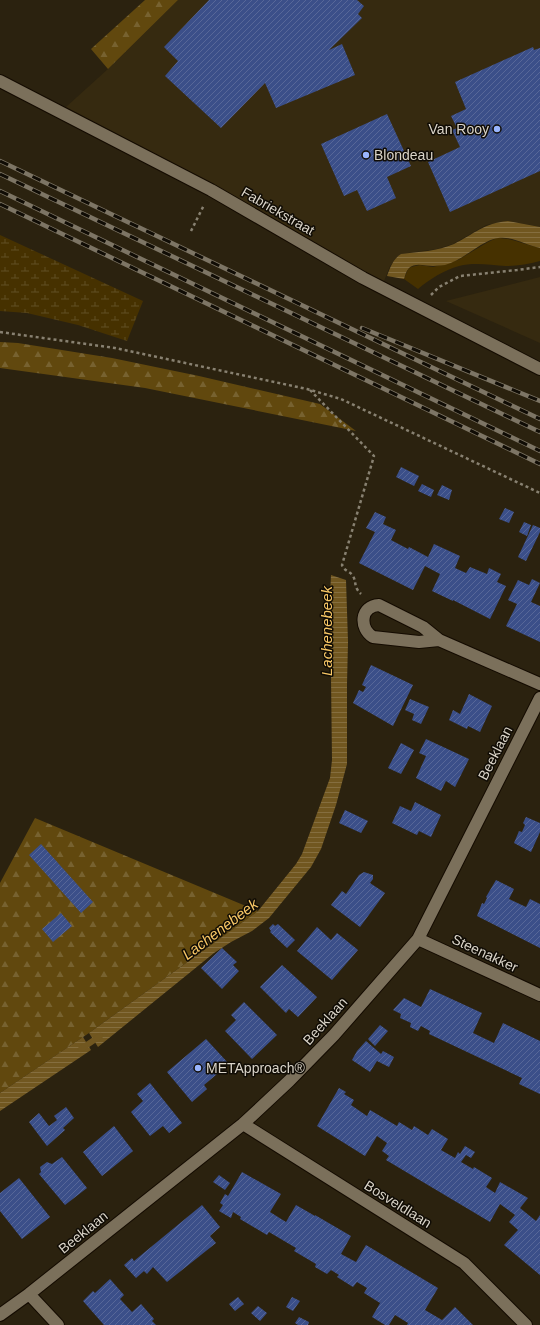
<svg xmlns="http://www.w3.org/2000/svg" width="540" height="1325" viewBox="0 0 540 1325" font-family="Helvetica,sans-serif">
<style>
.built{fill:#362a10}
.grass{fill:#463100}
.forest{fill:url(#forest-firs)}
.wetland{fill:url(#wetland-marsh)}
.water{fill:url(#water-rules)}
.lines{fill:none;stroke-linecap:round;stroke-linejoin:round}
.stream{stroke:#715720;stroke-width:6}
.building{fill:url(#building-hatch)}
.minor-casing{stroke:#140b00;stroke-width:14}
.path{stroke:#888171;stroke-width:2.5;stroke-dasharray:3 3;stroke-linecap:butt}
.minor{stroke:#7b705b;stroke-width:12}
.rail-casing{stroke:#7d7565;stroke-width:4.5}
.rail{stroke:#100c05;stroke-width:3;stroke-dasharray:9;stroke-linecap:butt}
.poi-dot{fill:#99b5fd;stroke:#100c05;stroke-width:1.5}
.labels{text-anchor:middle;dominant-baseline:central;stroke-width:3;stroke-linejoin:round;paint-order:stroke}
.poi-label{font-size:14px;fill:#dad4c8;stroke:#100c05;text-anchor:start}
.street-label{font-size:14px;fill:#dad4c8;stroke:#100c05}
.water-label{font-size:15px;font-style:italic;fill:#f9c866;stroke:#100c05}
</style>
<defs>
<pattern id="forest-firs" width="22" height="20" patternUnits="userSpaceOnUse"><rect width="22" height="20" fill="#61480e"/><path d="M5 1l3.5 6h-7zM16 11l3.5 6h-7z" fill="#776230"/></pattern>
<pattern id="wetland-marsh" width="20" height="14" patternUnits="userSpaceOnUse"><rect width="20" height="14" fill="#463100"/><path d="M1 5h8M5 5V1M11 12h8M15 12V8" fill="none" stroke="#604e24"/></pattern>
<pattern id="water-rules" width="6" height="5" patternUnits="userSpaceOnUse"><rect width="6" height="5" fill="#715720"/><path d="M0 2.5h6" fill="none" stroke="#856e3f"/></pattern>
<pattern id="building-hatch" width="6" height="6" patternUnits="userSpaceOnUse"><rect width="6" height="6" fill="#3b4f89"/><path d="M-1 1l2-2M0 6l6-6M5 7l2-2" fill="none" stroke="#576798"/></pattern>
</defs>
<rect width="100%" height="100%" fill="#2b220f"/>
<!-- built -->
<path class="built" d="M178,0h362v227l-32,-6 -22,4 -33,19 -16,5 -36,5 -11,12 -8,20 -158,-96 -158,-83 42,-38z
M540,277v66l-94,-42z"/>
<!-- grass -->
<path class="grass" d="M497,238c16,0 28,7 43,10v13c-11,3 -23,5 -34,5 -16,-1 -32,-4 -47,0 -15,4 -29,13 -41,23l-14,-10 4,-10 3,-2 9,-2 13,2 25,-7 30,-18z"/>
<!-- forest -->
<path class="forest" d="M145,0h33l-70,69 -17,-20z
M0,342l18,1 94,15 87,18 121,28 36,27 -211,-43 -145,-20z
M35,818l223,93 -169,122 -89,60v-210z"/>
<!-- wetland -->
<path class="wetland" d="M0,235l143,66 -16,40 -49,-16 -51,-12 -27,-2z"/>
<!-- water -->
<path class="water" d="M508,221l32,6v21c-14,-3 -27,-12 -42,-10 -18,3 -34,22 -53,27 -3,0 -8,1 -12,1 -7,0 -18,-4 -24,2 -3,3 -4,8 -5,11l-17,-3c3,-8 6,-17 14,-22 17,-2 37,-3 53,-10 20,-10 30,-21 54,-23z
M331,575l15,5 2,62 -1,42v80l-11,41 -15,44 -10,18 -42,51 -17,13 -21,11 -17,11 -116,94 -9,-14 169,-122 38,-47 6,-10 28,-76 2,-18 -2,-165z
M83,1037l8,13 -91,61v-18z"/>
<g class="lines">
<!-- stream -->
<path class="stream" d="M81,1049l19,-13"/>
</g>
<!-- building -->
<path class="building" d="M209,0h148l7,6 -6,8 4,4 -33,32 13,-6 13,31 -79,33 -11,-25 -44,45 -56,-52 13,-15 -14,-14z
M533,47l1,3 6,-2v123l-90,41 -22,-50 32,-15 -8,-17 5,-2 -6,-12 15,-7 -11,-27z
M387,114l24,52 -24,11 9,21 -29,13 -10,-21 -13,6 -23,-52z
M401,467l18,9 -5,10 -18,-9z
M422,484l12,6 -3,7 -13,-6z
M442,485l10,5 -3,10 -12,-5z
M505,508l9,4 -5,11 -10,-4z
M375,512l11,5 -3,7 13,6 -5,10 17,9 1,-2 19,10 6,-13 26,12 -5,12 11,5 4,-6 17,7 2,-6 12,6 -4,8 9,4 -16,33 -37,-19v1l-21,-10 8,-17 -15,-8 -12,24 -54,-27 16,-31 -9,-4z
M524,522l7,3 -4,11 -8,-4z
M533,525l7,3v4l-14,29 -8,-4z
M532,579l8,4 -9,19 9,4v36l-34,-16 11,-22 -9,-4 10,-20 11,5z
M371,665l42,20 -20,41 -40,-23 6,-13 4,2 3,-5 -4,-2z
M469,694l23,12 -12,26 -12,-6 -1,3 -18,-9 4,-10 7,4z
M410,699l19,8 -8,17 -9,-4 2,-6 -9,-4z
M426,739l43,20 -14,28 -9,-6 -5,10 -25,-13 10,-22 -7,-3z
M401,743l13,7 -13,24 -13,-6z
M415,802l26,13 -10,22 -12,-6 -2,4 -25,-12 8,-17 11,5z
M345,810l23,11 -7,12 -22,-10z
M526,817l14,6v9l-9,20 -17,-9 5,-12 3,1 3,-7 -2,-2z
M41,844l52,58 -12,11 -52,-58z
M364,872l9,3v4l-3,4 15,10 -25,34 -29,-22 11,-14 4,3 13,-19z
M496,880l18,9 -5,10 17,8 4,-8 10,5v44l-63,-32 5,-13 2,1 3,-6 -1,-1z
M61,913l11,13 -19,16 -11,-13z
M273,924l2,2 3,-2 17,16 -8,8 -17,-16 1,-1 -2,-3z
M317,927l14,13 6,-7 21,17 -26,30 -35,-29z
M222,948l15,14 -4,3 6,6 -17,18 -21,-21z
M282,965l35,32 -19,20 -9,-8 -3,4 -26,-26z
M430,989l52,24 -9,20 21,10 9,-20 37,18v53l-21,-10 3,-6 -93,-44 1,-3 -9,-5 -3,5 -8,-4 1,-4 -11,-5 1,-4 -8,-4 11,-12 17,9z
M244,1002l33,33 -25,24 -27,-28 11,-11 -5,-5z
M380,1025l8,6 -13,15 -7,-7z
M206,1039l23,25 -25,21 3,4 -15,13 -25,-30z
M366,1041l15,13 2,-3 11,6 -5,10 -12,-6 -7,11 -18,-12 5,-9z
M150,1083l32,40 -13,10 -6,-7 -13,10 -19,-24 12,-11 -6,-7z
M339,1088l7,4 -2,2 10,6 -3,5 16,11 3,-6 27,16 2,-4 13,8 2,-4 14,9 4,-6 16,10 -7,11 14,8 3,-6 2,2 5,-8 10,6 -4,6 -5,-3 -5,7 12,7 1,-2 18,11 -6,9 9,6 5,-11 28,16 -8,10 16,13 4,-6v60l-36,-30 14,-15 -9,-8 6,-7 -15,-11 -10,18 -104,-62 3,-4 -7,-5 5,-8 -10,-7 -12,20 -48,-30z
M66,1107l8,11 -11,10 2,2 -18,16 -18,-24 10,-9 10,13 8,-6 -3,-4z
M114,1126l19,25 -31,25 -19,-24z
M62,1157l25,31 -22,17 -26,-31 2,-2 -1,-5 7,-5 5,2z
M242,1172l39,22 -11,18 16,10 10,-17 19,11v-1l36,21 -10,18 15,8 10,-17 72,43 -13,22 17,10 13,-13 18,18h-66l1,-2 -13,-8 -6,10h-4l-13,-8 11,-19 -3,5 -16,-10 3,-5 -10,-6 -4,5 -16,-10 2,-2 -8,-5 -4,4 -12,-7 1,-3 -22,-13 2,-3 -27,-16 -2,3 -27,-16 1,-2 -8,-5 -2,6 -12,-7 4,-6 -3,-2 5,-9 3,2z
M219,1175l11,8 -5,7 -12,-8z
M19,1178l31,39 -28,22 -22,-28v-18z
M202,1205l18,22 -10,9 6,7 -49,39 -14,-15 -6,7 -3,-3 -8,7 -12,-13 8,-7 2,3z
M110,1279l14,16 -4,4 12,13 9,-8 13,15 -2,2 4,4h-52l-21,-24 10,-10 2,2z
M238,1297l6,7 -9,7 -6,-7z
M292,1297l8,4 -7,10 -7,-4z
M258,1306l9,7 -7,8 -9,-8z
M299,1317l10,5 -1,3h-10l-3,-2z"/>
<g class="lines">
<defs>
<path id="minor" d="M0,81l211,109 152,88 177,91
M439,640l-20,2 -46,-5c-14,-9 -13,-31 6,-32l44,22 16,13 101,44
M418,939l122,56
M243,1124l221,139 62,62
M29,1294l29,31
M0,1315l29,-21 214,-170 46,-43 45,-46 84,-96 122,-241"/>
</defs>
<!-- minor casing -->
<use href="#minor" class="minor-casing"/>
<!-- path -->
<path class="path" d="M191,231l13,-26
M431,295l8,-8 21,-11 57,-6 23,-3
M0,332l115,16 192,41 34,10 199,94
M310,390l64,66 -32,109c2,6 8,6 11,11 4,7 0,10 8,18"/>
<!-- minor -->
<use href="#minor" class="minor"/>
<defs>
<path id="rail" d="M0,161l540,258
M0,174l540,258
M0,191l540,260
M0,204l540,260
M362,328l178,73"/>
</defs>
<!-- rail casing -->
<use href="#rail" class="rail-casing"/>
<!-- rail -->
<use href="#rail" class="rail"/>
</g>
<!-- markers -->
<g class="poi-dot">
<circle cx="497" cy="129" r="4"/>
<circle cx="366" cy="155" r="4"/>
<circle cx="198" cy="1068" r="4"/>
</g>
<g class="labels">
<!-- poi labels -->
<g class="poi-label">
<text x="489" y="129" text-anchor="end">Van Rooy</text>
<text x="374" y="155">Blondeau</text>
<text x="206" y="1068">METApproach®</text>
</g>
<!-- street labels -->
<g class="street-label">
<text transform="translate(278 211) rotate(30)">Fabriekstraat</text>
<text transform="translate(495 753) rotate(-63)">Beeklaan</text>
<text transform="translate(485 953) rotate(25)">Steenakker</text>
<text transform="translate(325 1021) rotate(-48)">Beeklaan</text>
<text transform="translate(398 1204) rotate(32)">Bosveldlaan</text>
<text transform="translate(83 1232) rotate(-39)">Beeklaan</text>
</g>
<!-- water labels -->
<g class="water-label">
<text transform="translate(326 631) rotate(-90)">Lachenebeek</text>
<text transform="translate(220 929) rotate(-37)">Lachenebeek</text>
</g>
</g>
</svg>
